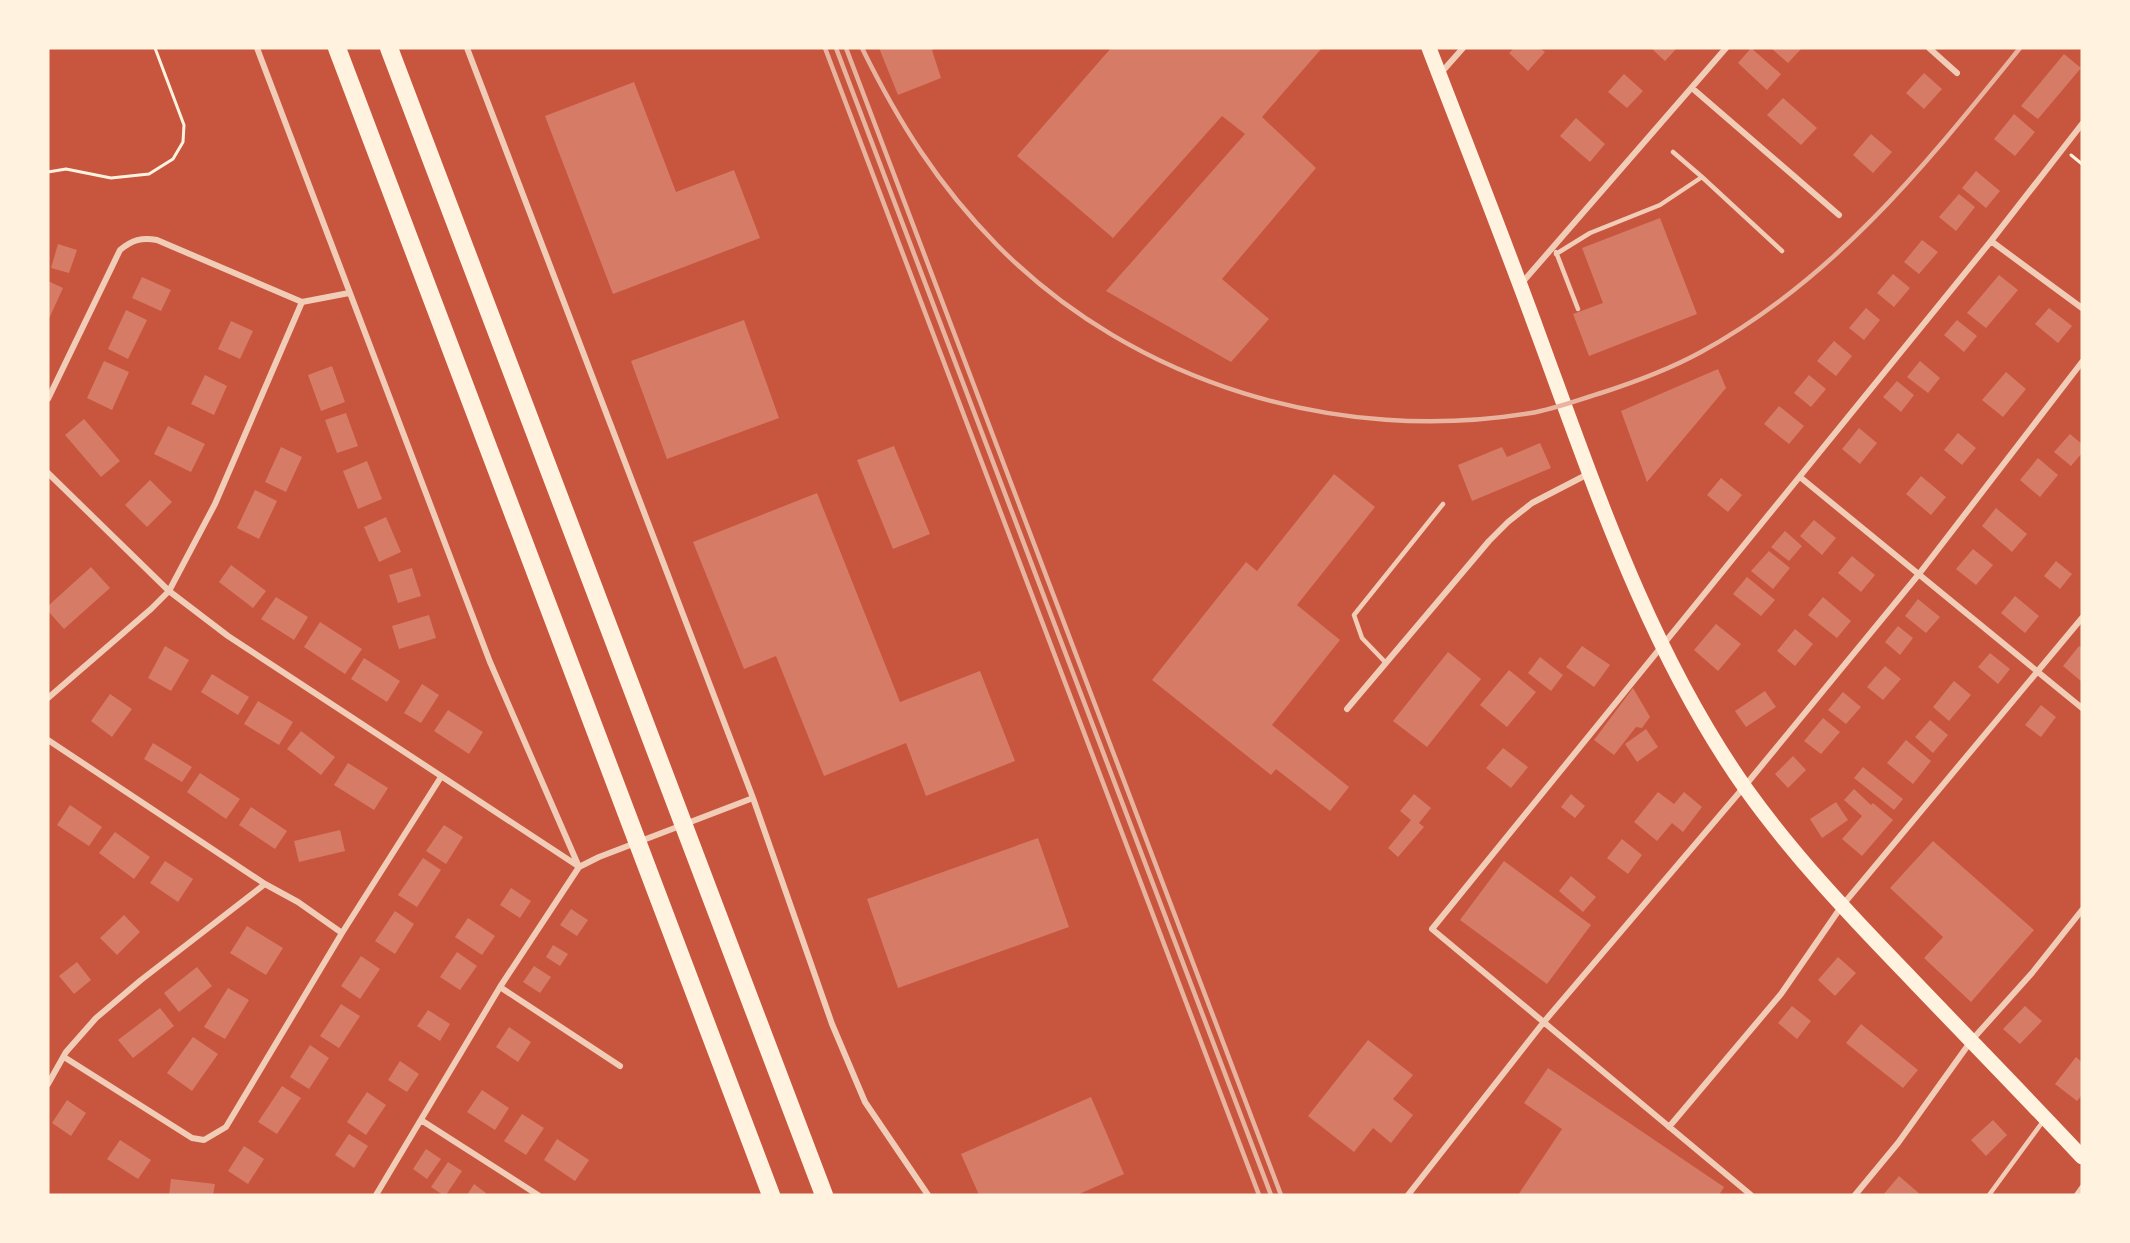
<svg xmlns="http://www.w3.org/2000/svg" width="2130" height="1243" viewBox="0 0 2130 1243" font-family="Raleway,sans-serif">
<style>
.building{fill:#d67c66}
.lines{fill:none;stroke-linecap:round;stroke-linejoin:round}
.path{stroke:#fff3e0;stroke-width:3}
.service{stroke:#f1ccb7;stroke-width:4.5}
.minor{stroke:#f1ccb7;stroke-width:6}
.primary{stroke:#fff3e0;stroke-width:15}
.motorway{stroke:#fff3e0;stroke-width:18}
.rail{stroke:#e9b49f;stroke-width:4.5}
</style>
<rect width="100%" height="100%" fill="#c8553d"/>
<!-- building -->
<path class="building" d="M879,48h58l-5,2 9,28 -43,17z
M1111,48h211l-60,69 54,51 -94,111 47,40 -38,43 -125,-71 139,-157 -23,-18 -109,122 -96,-82z
M1514,48h26l5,4 -17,19 -19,-18z
M1651,48h26l-12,13z
M1751,48l30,26 -14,16 -29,-27z
M1771,48h31l-14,15z
M2064,54l17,14 -43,51 -17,-13z
M1924,73l18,16 -18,20 -18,-16z
M1624,74l19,17 -16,17 -19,-16z
M634,82l42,110 58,-22 26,68 -147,56 -68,-178z
M1783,98l34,30 -16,17 -34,-30z
M2014,114l21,18 -20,24 -21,-17z
M1576,118l29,26 -15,18 -30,-26z
M1871,134l21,18 -19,21 -20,-18z
M1976,171l24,20 -14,17 -24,-20z
M1959,194l16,13 -19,24 -17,-14z
M1660,218l37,96 -108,42 -16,-42 30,-11 -21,-55z
M1922,240l16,12 -19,22 -15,-12z
M58,244l19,6 -8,23 -18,-5z
M1893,274l17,14 -16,19 -17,-14z
M1999,275l19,15 -32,38 -19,-15z
M142,277l29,13 -10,21 -29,-13z
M48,281l15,7 -15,33z
M1866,308l14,12 -16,20 -15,-12z
M2049,308l23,18 -14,17 -23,-19z
M126,310l21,10 -19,39 -20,-10z
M744,320l35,98 -112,41 -36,-98z
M1957,320l20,16 -13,16 -20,-17z
M231,321l22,10 -13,28 -22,-10z
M1834,341l18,15 -16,20 -19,-15z
M104,361l25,11 -17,38 -25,-12z
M1920,361l20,17 -12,15 -21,-16z
M332,366l13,36 -24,9 -13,-36z
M1718,369l8,19 -79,94 -26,-71z
M2006,372l20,17 -23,28 -21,-17z
M205,375l22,11 -13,29 -23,-11z
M1809,375l17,14 -15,18 -17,-14z
M1897,381l17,14 -13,17 -18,-15z
M1779,406l25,20 -15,18 -25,-20z
M346,413l12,33 -21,7 -12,-33z
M84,419l36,42 -19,16 -36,-42z
M168,426l37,18 -14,28 -37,-18z
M1859,428l18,15 -17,21 -18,-15z
M1958,433l18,15 -14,17 -18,-15z
M2070,434l12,10v9l-11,13 -17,-14z
M1540,443l11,25 -79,33 -14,-36 44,-18 5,10z
M894,446l36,88 -37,15 -36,-89z
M281,447l21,10 -16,35 -21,-10z
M2038,458l20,17 -18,22 -20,-17z
M367,461l15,38 -24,10 -15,-38z
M1334,474l41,33 -78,98 43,35 -68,85 77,62 -19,24 -54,-42 -5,6 -119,-95 94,-118 11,9z
M1921,476l25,21 -15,18 -25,-21z
M1721,478l21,17 -14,17 -21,-17z
M150,480l22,22 -25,25 -22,-22z
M255,490l22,11 -18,38 -22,-11z
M817,493l83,209 80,-31 35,90 -89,35 -20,-53 -82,33 -48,-120 -32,13 -51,-127z
M1996,508l31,26 -15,18 -30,-26z
M386,517l15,35 -22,10 -15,-35z
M1814,520l22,18 -14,17 -22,-19z
M1785,531l17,15 -13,15 -18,-14z
M1973,549l20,16 -17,20 -20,-16z
M1769,551l21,17 -17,21 -22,-18z
M1852,556l23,19 -14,17 -23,-19z
M2056,561l16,13 -12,15 -16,-13z
M231,565l35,26 -13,17 -34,-26z
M91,567l19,21 -46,41 -16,-18v-5z
M412,568l9,28 -23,7 -9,-28z
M1747,577l28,23 -14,16 -28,-22z
M2015,596l24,20 -14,17 -24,-20z
M276,597l32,20 -14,23 -33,-21z
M1823,597l28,24 -14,17 -29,-23z
M1918,599l22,18 -14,16 -21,-17z
M429,615l7,23 -37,11 -7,-23z
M320,622l42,27 -17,25 -41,-27z
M1716,624l25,20 -23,27 -24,-21z
M1898,626l15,12 -13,17 -15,-13z
M1795,629l18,15 -18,22 -18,-15z
M165,646l24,14 -18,31 -23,-13z
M1582,646l28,19 -16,22 -28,-20z
M2079,646l3,2v34l-19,-16z
M1448,652l33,27 -54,68 -34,-26z
M1990,653l20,16 -12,15 -20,-17z
M1540,657l23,18 -12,16 -23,-18z
M364,658l36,23 -13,21 -36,-23z
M1885,666l16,13 -18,21 -16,-13z
M1509,670l27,22 -29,35 -27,-22z
M212,674l37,23 -11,18 -37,-23z
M1954,681l17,14 -22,26 -16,-14z
M422,684l17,11 -18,28 -17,-10z
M1633,688l17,29 -8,11 -6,-1 -22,28 -20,-15z
M1765,691l11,16 -30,20 -11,-16z
M1843,692l18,15 -15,17 -18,-14z
M110,694l22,15 -20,28 -21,-16z
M258,701l35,21 -14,23 -35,-21z
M2041,705l15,12 -15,20 -16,-12z
M448,710l35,22 -14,22 -35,-23z
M1823,718l17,14 -19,22 -17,-13z
M1930,720l18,15 -15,18 -18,-16z
M1646,729l12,18 -21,15 -12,-18z
M301,731l34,26 -14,18 -34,-26z
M1906,740l25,21 -18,23 -26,-21z
M153,743l39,24 -10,15 -38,-23z
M1503,748l25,19 -17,21 -25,-20z
M1793,756l13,14 -18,18 -13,-14z
M348,763l40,25 -14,22 -40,-25z
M1863,767l40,32 -9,11 -40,-32z
M200,773l40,26 -14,20 -39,-27z
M1854,789l17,16 2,-2 20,17 -31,36 -20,-17 20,-23 -18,-16z
M1658,792l16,12 10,-12 18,15 -19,25 -11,-9 -15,18 -23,-19z
M1414,794l17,14 -12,15 5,4 -26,30 -10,-9 23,-28 -11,-9z
M1571,794l14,12 -10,12 -14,-11z
M1836,802l12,18 -26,18 -12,-19z
M70,805l32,22 -13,19 -32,-21z
M251,807l36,24 -12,18 -36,-24z
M444,825l19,12 -17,27 -20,-13z
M340,830l5,21 -46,11 -5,-21z
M115,832l35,25 -16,22 -35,-26z
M1038,838l31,89 -171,61 -31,-89z
M1622,839l20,16 -14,19 -21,-16z
M1933,841l101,89 -63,72 -47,-44 19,-21 -53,-49z
M423,858l18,12 -24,37 -19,-12z
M165,861l28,18 -15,23 -28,-19z
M1504,861l87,64 -44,59 -87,-64z
M1571,876l25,21 -13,15 -24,-21z
M511,888l20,13 -11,17 -20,-13z
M571,909l17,11 -11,16 -17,-11z
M395,911l19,13 -19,30 -20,-13z
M124,915l16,17 -23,23 -17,-17z
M468,918l27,18 -13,19 -27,-18z
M247,926l36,22 -17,27 -36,-22z
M553,945l15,9 -8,12 -14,-9z
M457,952l20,14 -17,24 -20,-13z
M361,956l19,13 -20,30 -19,-13z
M1838,957l18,16 -21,23 -17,-16z
M77,962l14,18 -17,14 -15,-18z
M534,966l17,11 -11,16 -17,-11z
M197,967l15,19 -33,26 -15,-19z
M228,988l21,12 -24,39 -21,-12z
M341,1004l19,12 -21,32 -19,-12z
M1792,1006l19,15 -14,18 -19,-16z
M2025,1006l17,15 -22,23 -17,-15z
M160,1008l14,18 -41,32 -15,-18z
M428,1010l22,14 -10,17 -23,-15z
M1861,1024l57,46 -15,18 -57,-45z
M509,1027l22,15 -13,20 -22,-15z
M193,1037l25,17 -26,37 -25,-18z
M1368,1040l45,35 -20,24 20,16 -22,28 -18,-15 -19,24 -46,-36z
M310,1045l19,13 -20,31 -19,-12z
M2076,1057l6,5v33l-5,6 -22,-17z
M400,1061l19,13 -12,18 -19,-12z
M1548,1068l176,119 -5,8h-201l44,-66 -38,-26z
M282,1086l19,12 -24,36 -19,-12z
M482,1090l27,18 -14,22 -28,-18z
M367,1092l19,13 -20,30 -19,-13z
M1091,1097l33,77 -47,21h-98l-18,-41z
M67,1100l19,13 -15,23 -19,-13z
M522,1114l22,14 -18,27 -22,-14z
M1993,1120l14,15 -21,21 -15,-16z
M349,1134l19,12 -14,22 -19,-13z
M557,1139l32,21 -14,21 -31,-21z
M120,1140l31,20 -13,19 -31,-20z
M244,1146l20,13 -16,25 -20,-13z
M426,1149l15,10 -14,20 -14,-10z
M448,1162l14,9 -16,24h-3l-12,-8z
M1899,1176l22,19h-38z
M171,1179l44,5 -2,11h-44z
M474,1184l12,9 -1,2h-18z"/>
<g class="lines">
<!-- path -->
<path class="path" d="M2071,155l11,9
M48,172l18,-3 45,9 38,-4 24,-15 10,-17 1,-17 -29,-77"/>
<!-- service -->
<path class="service" d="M1673,152l29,25
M1556,252l22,57
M1556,254l34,-21 70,-28 42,-28 80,74
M1386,663l-24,-25 -8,-23 89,-111
M1989,1195l55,-75"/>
<!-- minor -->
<path class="minor" d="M257,48l233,614 89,205
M467,48l286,750 79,226 33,78 63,93
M1929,48l28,25
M1440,74l23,-26
M1692,88l147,127
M1991,241l91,67
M1521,284l205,-236
M48,399l72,-149c12,-10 22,-13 37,-10l145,62
M48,473l121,118 59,45 350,230
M1800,477l282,231
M48,698l103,-89 18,-18 46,-87 87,-202 47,-9
M1347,709l142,-168 19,-19 24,-19 56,-29
M48,740l217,144 33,18 44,31
M500,987l120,79
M64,1057l128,81 12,2 22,-13 116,-194 99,-156
M48,1084l18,-32 30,-34 45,-38 124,-96
M421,1120l117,75
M1669,1127l112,-133 60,-87 241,-289
M376,1195l124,-208 79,-120 20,-10 154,-59
M1408,1195l135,-172 201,-236 175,-213 163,-212
M1751,1195l-319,-266 559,-688 91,-117
M1855,1195l43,-52 73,-102 61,-68 50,-63
M2077,1195l5,-7"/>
<!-- primary -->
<path class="primary" d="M1429,48c37,96 75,192 110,288 57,155 111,317 207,453 48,67 102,124 159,183 59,62 119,123 177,185"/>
<!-- motorway -->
<path class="motorway" d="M337,48l434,1147
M389,48l435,1147"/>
<!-- rail -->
<path class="rail" d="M825,48l434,1147
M836,48l435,1147
M846,48l435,1147
M862,48c37,75 76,137 135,197 137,139 342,200 534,168 23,-4 47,-13 70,-20 34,-11 69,-24 100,-41 134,-73 225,-188 319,-304"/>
</g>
<!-- border -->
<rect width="2130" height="1243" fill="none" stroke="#fff3e0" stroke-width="99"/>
</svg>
